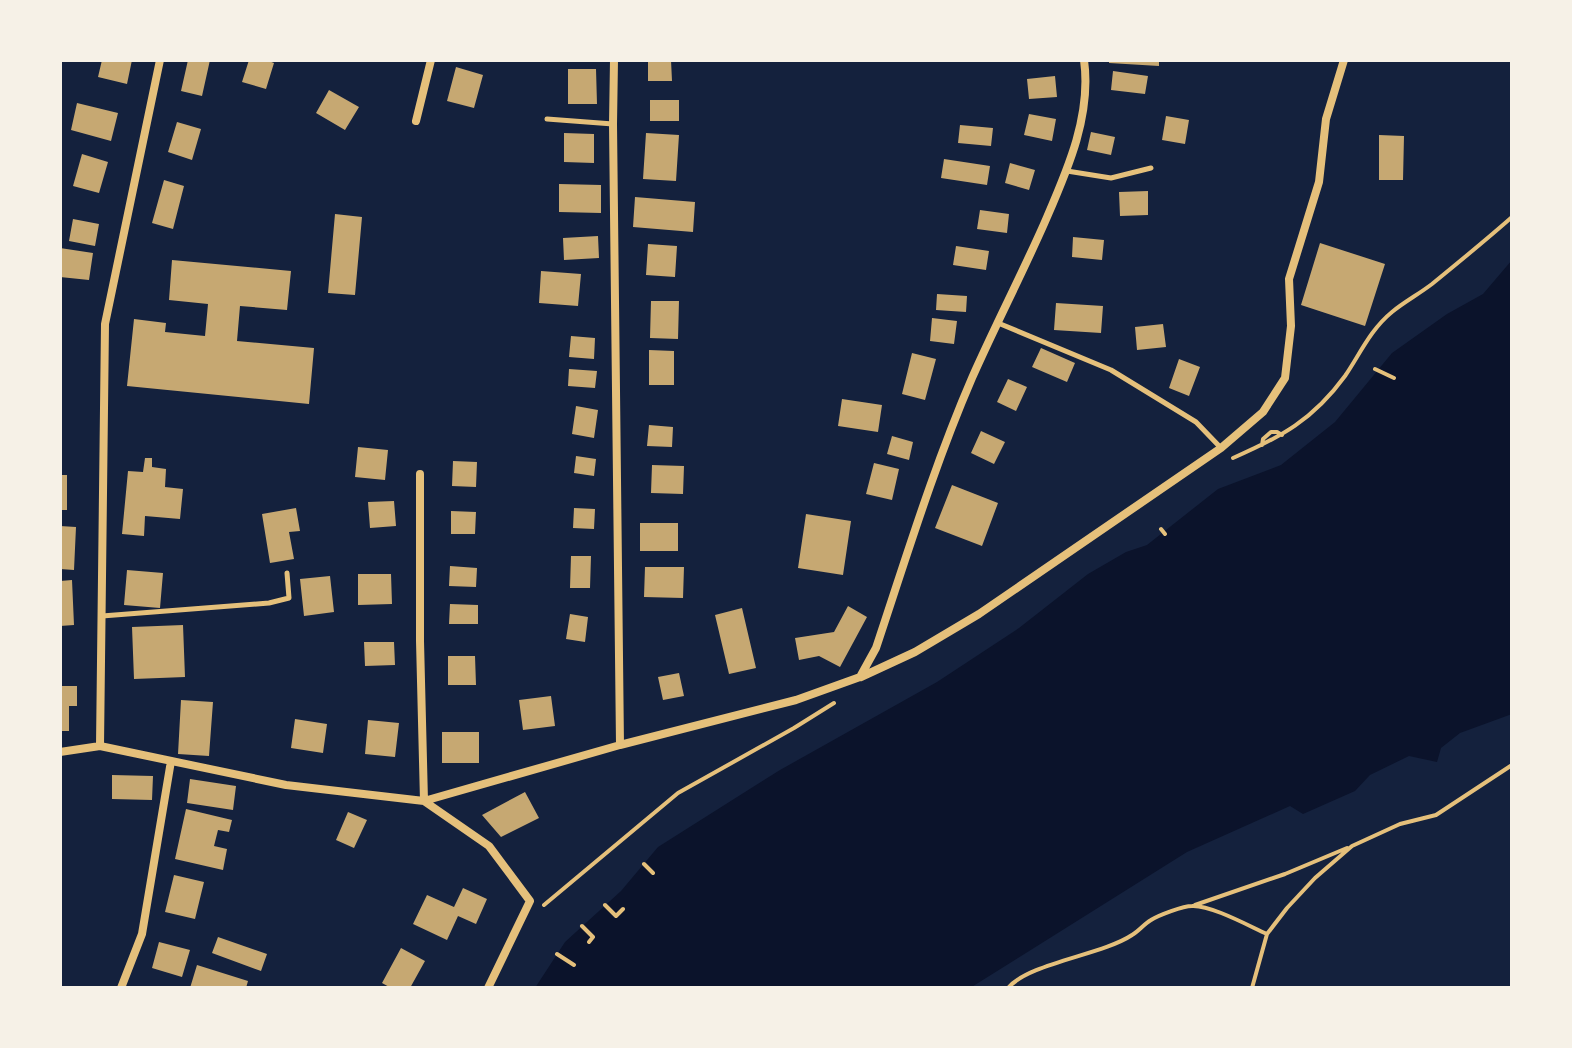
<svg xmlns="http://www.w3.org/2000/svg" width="1572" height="1048" viewBox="0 0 1572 1048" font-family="'Fira Sans',sans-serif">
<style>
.water{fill:#0b132b}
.building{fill:#c6a872}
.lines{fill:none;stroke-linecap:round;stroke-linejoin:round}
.path{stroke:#e5c07b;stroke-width:4}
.service{stroke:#e5c07b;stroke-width:5}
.minor{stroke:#e5c07b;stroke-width:8}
</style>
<rect width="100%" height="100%" fill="#14213d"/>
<!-- water -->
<path class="water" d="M1512,260v454l-52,19 -19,15 -4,14 -28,-6 -39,19 -15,16 -52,23 -13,-8 -103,46 -217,136h-435l30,-46 56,-51 37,-44 122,-77 157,-88 82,-54 69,-54 38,-22 21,-7 71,-56 63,-24 54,-43 57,-69 55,-39 36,-20z"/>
<!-- building -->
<path class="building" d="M102,60h30l-5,24 -29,-7z
M188,60h22l-8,36 -21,-5z
M249,60h17l8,3 -8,26 -24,-7z
M648,60h23l1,21h-24z
M1109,60h50v6l-50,-3z
M456,67l27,8 -9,33 -27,-7z
M568,69h28l1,35h-29z
M1113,71l35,5 -3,18 -34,-4z
M1055,76l2,21 -28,2 -2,-20z
M329,90l30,17 -14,23 -29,-17z
M650,100h29v21h-29z
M77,103l41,10 -7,28 -40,-11z
M1029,114l27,5 -4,22 -28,-6z
M1166,116l23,4 -4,24 -23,-4z
M177,122l24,7 -9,31 -24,-8z
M960,125l33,3 -2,18 -33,-3z
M1091,132l24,5 -4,18 -24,-5z
M564,133l30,1v29l-30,-1z
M646,133l33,2 -3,46 -33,-2z
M1379,135l25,1 -1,44h-24z
M82,154l26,8 -9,31 -26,-7z
M944,159l46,7 -3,19 -46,-7z
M1010,163l25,7 -6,20 -24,-7z
M164,180l20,6 -11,43 -21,-6z
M559,184l42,1v28l-42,-1z
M1148,191v24l-28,1 -1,-24z
M635,197l60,5 -2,30 -60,-5z
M980,210l29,4 -2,19 -30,-4z
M335,214l27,3 -7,78 -27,-2z
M73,219l26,5 -4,22 -26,-5z
M598,236l1,22 -35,2 -1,-22z
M1073,237l31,3 -2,20 -30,-3z
M1320,243l65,21 -20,62 -64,-21z
M648,244l29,2 -2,31 -29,-2z
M956,246l33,5 -3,19 -33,-5z
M60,248l33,5 -4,27 -29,-3z
M172,260l119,11 -4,39 -47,-4 -3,35 77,7 -5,56 -182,-18 7,-67 32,4 -1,9 40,4 3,-32 -39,-4z
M541,271l40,3 -3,32 -39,-3z
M937,294l30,2 -1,16 -30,-2z
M651,301h28l-1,38 -28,-1z
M1056,303l47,3 -2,27 -47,-3z
M932,318l25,3 -3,23 -24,-3z
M1163,324l3,23 -29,3 -2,-23z
M571,336l24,2 -1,21 -25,-2z
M1041,348l34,15 -8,19 -35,-15z
M649,350l25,1v34h-25z
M912,353l24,6 -11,41 -23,-6z
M1179,359l21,8 -11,29 -20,-8z
M569,369l28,2 -2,17 -27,-2z
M1008,379l19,8 -11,24 -19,-9z
M842,399l40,6 -4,27 -40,-6z
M576,406l22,4 -4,28 -22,-4z
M649,425l24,2 -1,20 -25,-1z
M981,431l24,11 -11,22 -23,-11z
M892,436l21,6 -4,18 -22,-6z
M358,447l30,3 -3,30 -30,-3z
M576,456l20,3 -2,17 -20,-3z
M145,458h7v9l14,2 -1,18 18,2 -3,30 -35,-3 -1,20 -22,-2 6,-63 15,1z
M453,461l24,1 -1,25 -24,-1z
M874,463l25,6 -7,31 -26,-6z
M652,465l32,1 -1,28 -32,-1z
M60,475h7v35h-7z
M952,485l46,18 -16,43 -47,-18z
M394,501l2,25 -26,2 -2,-26z
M296,508l4,23 -11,1 5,27 -24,4 -8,-49z
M574,508l21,1 -1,20 -21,-1z
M451,511l25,1 -1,22h-24z
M806,514l45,7 -8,54 -45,-7z
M640,523h38v28h-38z
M60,526l16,1 -2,43 -14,-1z
M571,556h20l-1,32h-20z
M450,566l27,2 -1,19 -27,-1z
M645,567h39l-1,31 -39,-1z
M127,570l36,3 -3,35 -36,-3z
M358,574h33l1,30 -34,1z
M330,576l4,36 -30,4 -4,-37z
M72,580l2,45 -14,1v-45z
M450,604l28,1v19h-29z
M848,606l19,11 -27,50 -21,-11 -20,4 -4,-22 39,-6z
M742,608l14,60 -27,6 -14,-59z
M570,614l18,3 -3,25 -19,-3z
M183,625l2,52 -51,2 -2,-52z
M364,642h30l1,23 -30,1z
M448,656h27l1,29h-28z
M679,673l5,23 -21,4 -5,-23z
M60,686h17v20h-8v25h-9z
M551,696l4,30 -32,4 -4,-30z
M181,700l32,2 -4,54 -31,-2z
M295,719l32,5 -4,29 -32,-5z
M368,720l31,3 -4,34 -30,-3z
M442,732h37v31h-37z
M112,775l41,1 -1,24 -40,-1z
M190,779l46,7 -3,24 -46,-7z
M525,792l14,26 -38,19 -19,-22z
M186,809l46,11 -3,12 -11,-2 -4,16 13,3 -4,21 -48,-11z
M348,812l19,8 -13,28 -18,-8z
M174,875l30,7 -9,37 -30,-7z
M463,888l24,11 -11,25 -18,-8 -11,24 -34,-16 14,-29 27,12z
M218,937l49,17 -6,17 -49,-18z
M159,942l31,8 -8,27 -30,-9z
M401,948l24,13 -15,27h-19l-9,-5z
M197,965l51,16 -2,7h-56z"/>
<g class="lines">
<!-- path -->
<path class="path" d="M1375,369l19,9
M1262,445l1,-6 8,-7h6l5,3
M1233,458c48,-21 80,-38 112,-82 15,-22 25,-46 47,-64 12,-10 27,-18 40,-28 27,-22 54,-44 80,-67
M1161,529l4,5
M644,864l9,9
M544,905l134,-112 116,-65 40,-25
M605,905l11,11 7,-7
M1195,905l90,-31 62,-26
M582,926l11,11 -4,5
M557,954l17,11
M1008,988c21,-25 94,-33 124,-53 7,-4 12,-11 19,-15 8,-5 32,-14 41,-14 19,-1 57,20 75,28
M1252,988l15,-54 20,-26 28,-30 37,-32 48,-22 36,-9 76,-50"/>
<!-- service -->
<path class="service" d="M547,119l66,5
M1067,171l44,7 40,-10
M998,323l113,47 85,52 25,26
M102,616l167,-13 20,-5 -2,-25"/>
<!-- minor -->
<path class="minor" d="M614,60l-1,64 7,621
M416,121l15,-61
M420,474v167l4,160 65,45 41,55 -42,87
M861,677l54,-25 64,-38 242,-166 42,-36 22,-34 6,-52 -2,-47 30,-97 7,-63 18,-59
M100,746l5,-422 55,-264
M60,752l40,-6 186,39 138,16 196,-56 176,-45 64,-23 16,-29c30,-90 58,-182 96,-270 23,-52 49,-102 72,-154 22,-51 48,-107 40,-164
M121,988l21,-54 29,-173"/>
</g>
<!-- border -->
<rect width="1572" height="1048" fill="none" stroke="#f6f1e7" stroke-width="124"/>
</svg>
